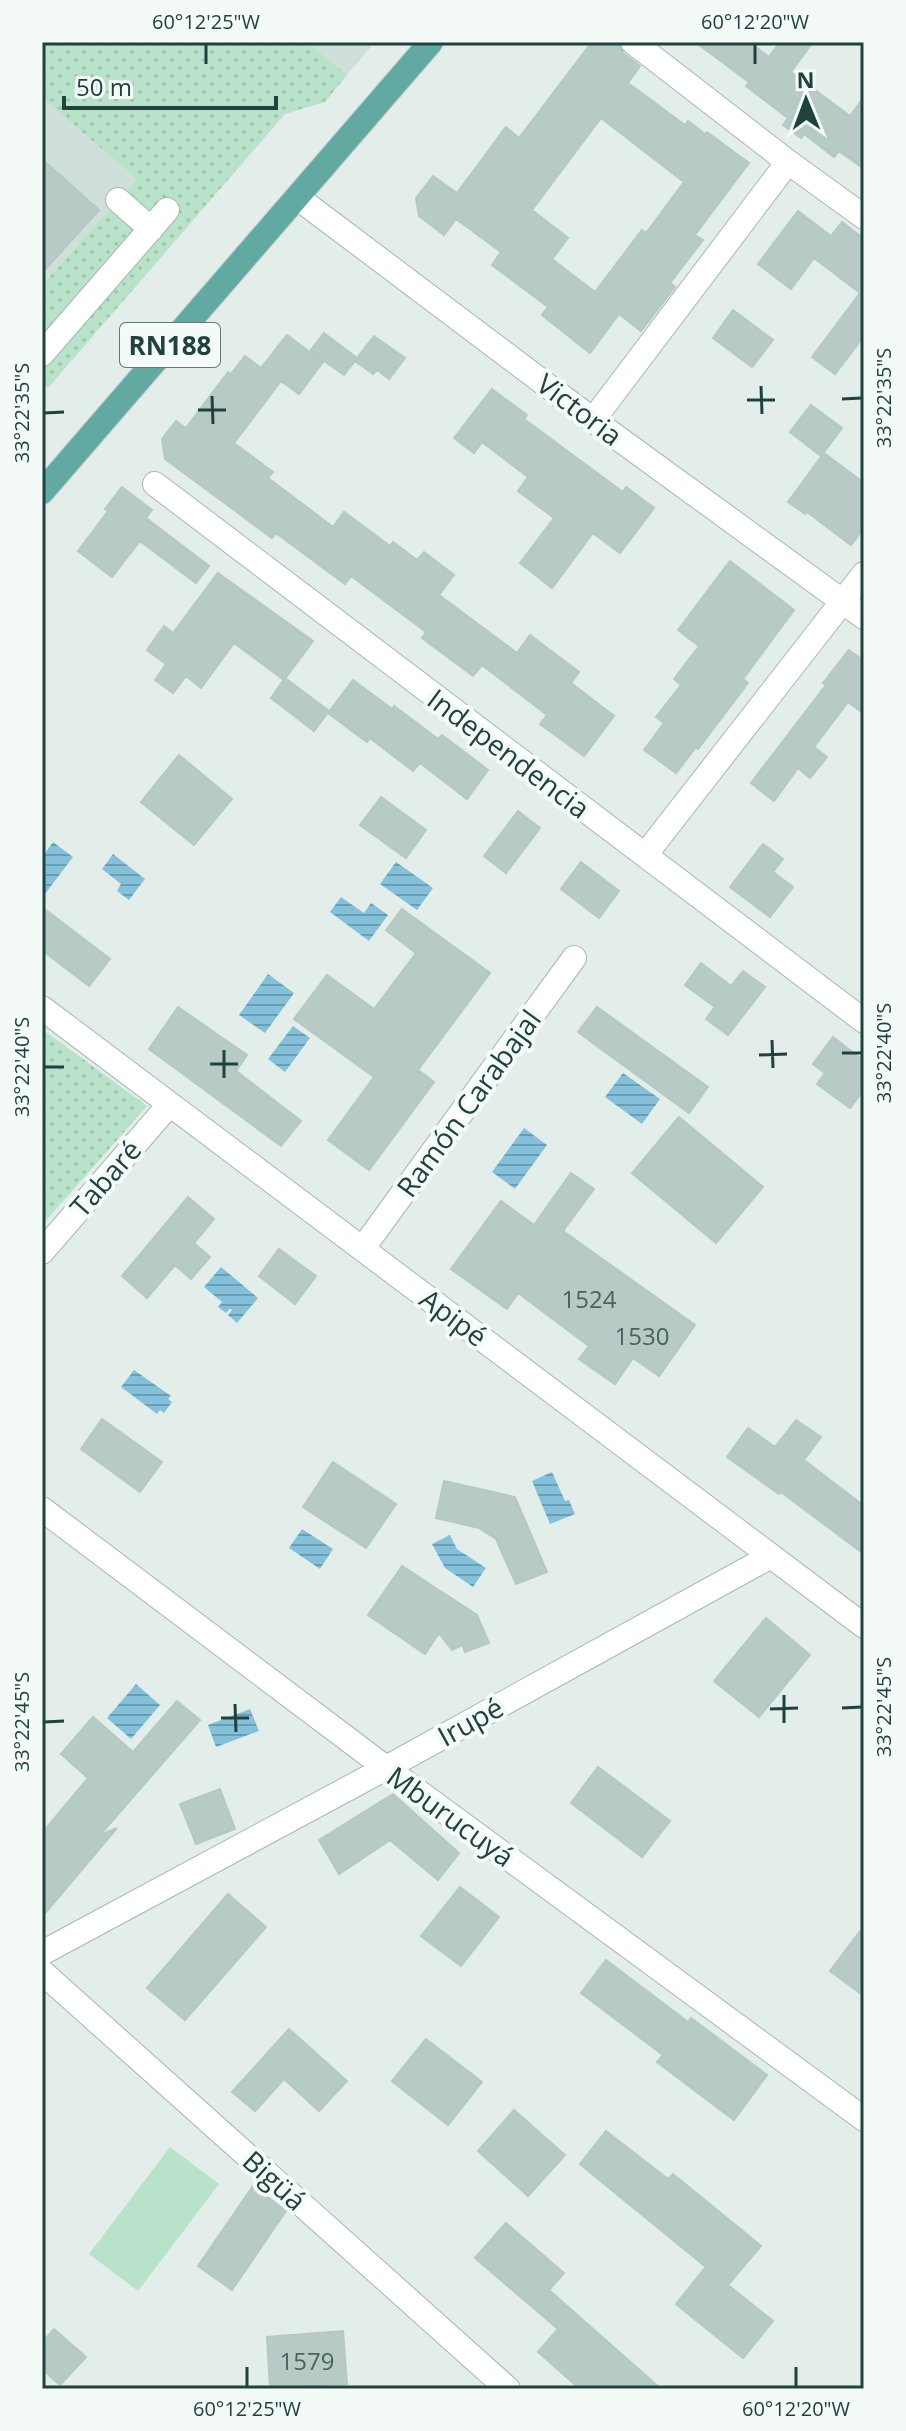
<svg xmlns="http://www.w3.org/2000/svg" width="906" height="2431" viewBox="0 0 906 2431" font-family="'Open Sans',sans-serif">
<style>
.built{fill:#d1dfda}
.grass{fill:url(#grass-dots)}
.garden{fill:#b9e2ca}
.water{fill:url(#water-rules)}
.building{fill:#b8cac5;stroke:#b4c9c4;stroke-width:2;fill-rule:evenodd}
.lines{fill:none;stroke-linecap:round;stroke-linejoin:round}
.minor-casing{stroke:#a5b7b4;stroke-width:26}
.major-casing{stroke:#c1cac9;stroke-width:26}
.minor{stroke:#fff;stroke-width:24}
.major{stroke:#62a9a2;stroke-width:24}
.ticks{fill:none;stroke:#20423e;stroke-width:3}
.labels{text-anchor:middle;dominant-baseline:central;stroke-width:8;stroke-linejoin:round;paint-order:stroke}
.number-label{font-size:24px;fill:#466460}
.shield{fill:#f4faf8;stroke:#607976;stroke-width:2}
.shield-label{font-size:26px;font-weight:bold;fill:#20423e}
.street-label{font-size:28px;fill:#20423e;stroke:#f4faf8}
.neatline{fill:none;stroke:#20423e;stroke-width:3}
.ticks-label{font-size:20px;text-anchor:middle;fill:#20423e}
</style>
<defs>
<pattern id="grass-dots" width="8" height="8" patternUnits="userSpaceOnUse" patternTransform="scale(2)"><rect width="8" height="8" fill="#b9e2ca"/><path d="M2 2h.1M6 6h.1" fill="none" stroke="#9fc3af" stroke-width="1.8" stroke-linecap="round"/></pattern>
<pattern id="water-rules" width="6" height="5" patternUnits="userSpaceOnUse" patternTransform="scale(2)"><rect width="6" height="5" fill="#85c0da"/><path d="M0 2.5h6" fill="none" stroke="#6c9eb2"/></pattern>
</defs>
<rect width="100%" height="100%" fill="#e3eeeb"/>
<!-- built -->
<path class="built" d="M307,42h68l-28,33z
M42,98l95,81 -95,106z"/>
<!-- grass -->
<path class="grass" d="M42,42h265l40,33 -22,27 -40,12 -237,274 -6,-5v-98l95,-106 -95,-81z
M42,1029l105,77 -105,119z"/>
<!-- garden -->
<path class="garden" d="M170,2147l49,37 -81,107 -49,-37z"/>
<!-- water -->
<path class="water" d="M53,842l20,15 -28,37 -3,-3v-34z
M113,854l32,25 -16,21 -12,-9 4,-7 -19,-15z
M396,862l37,26 -16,22 -37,-26z
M341,897l23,16 7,-10 17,12 -19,26 -39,-29z
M268,974l26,19 -29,40 -26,-18z
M293,1026l17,12 -25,34 -17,-13z
M623,1073l37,26 -18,25 -37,-27z
M524,1128l23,17 -32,44 -23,-17z
M221,1267l37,31 -21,25 -9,-8 4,-5 -2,-1 -4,4 -8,-6 4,-5 -18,-15z
M134,1370l37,26 -3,3 4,3 -8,11 -4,-3 -3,4 -36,-27z
M552,1472l13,29 4,-1 6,14 -25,10 -18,-43z
M302,1529l31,20 -13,20 -31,-21z
M450,1535l7,14 29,19 -13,19 -28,-19 -13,-24z
M136,1684l24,21 -29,34 -24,-21z
M250,1709l9,22 -43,16 -8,-22z"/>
<!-- building -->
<path class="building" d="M592,42h26l5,11 17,13 -12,17 57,42 3,-4 17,13 2,-2 42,31 -54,72 8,5 -33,43 5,4 -34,44 -22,-17 -29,39 -48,-38 6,-8 -56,-42 9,-13 -45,-33 -12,16 -25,-19 -3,-18 17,-22 24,17 49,-66 13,11zM601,118l83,64 -38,51 -4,-3 -47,62 -43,-33 16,-21 -36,-28z
M695,42h54l20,15 11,-15h33l-22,30 59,44 14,-19v72l-25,-18 -5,6 -30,-23 -3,4 -18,-13 5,-7 -42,-32 3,-4z
M42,159l57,51 -57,63z
M798,211l33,25 11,-14 22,17v97l-29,38 -23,-17 48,-64 -46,-35 -23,31 -33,-25z
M733,310l40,30 -21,27 -39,-29z
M324,333l33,25 17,-22 31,22 -16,21 -12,-9 -4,4 -18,-13 -11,14 -34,-24z
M287,335l36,27 -24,32 -18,-13 -47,62 39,29 -5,6 65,49 11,-15 46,34 3,-4 24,18 7,-8 30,23 -15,20 78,58 13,-18 49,37 -8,11 43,33 -30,40 -44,-32 7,-9 -65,-50 -9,11 -51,-38 4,-6 -75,-56 -6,8 -69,-51 -4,5 -107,-79 -3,-20 14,-18 10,7 42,-56 3,2 14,-18 16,12z
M492,389l35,26 -3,4 99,73 3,-5 28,21 -34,45 -27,-20 -41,55 -32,-25 34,-45 -36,-27 10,-14 -46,-35 -8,11 -20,-15z
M811,405l31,23 -21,28 -31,-24z
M824,453l40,30v45l-13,17 -44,-33 -2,2 -17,-12z
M122,487l30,23 -6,8 63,48 -13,17 -56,-42 -28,36 -34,-26 30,-40 -3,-2z
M730,561l64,49 -51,69 5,4 -50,66 -2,-2 -20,26 -32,-23 20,-27 -8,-6 25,-32 -7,-6 25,-33 -21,-16z
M218,573l95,68 -29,39 -50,-37 -33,45 -15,-12 -13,17 -18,-13 11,-16 -19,-14 17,-24 9,7z
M849,650l15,11v53l-16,-12 -34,45 13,10 -17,21 -12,-10 -24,33 -23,-18 75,-98 -3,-2z
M285,678l44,33 -15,20 -43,-33z
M353,680l39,29 2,-3 44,33 4,-4 46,35 -21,29 -47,-36 -7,8 -43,-33 -3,4 -39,-29z
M179,755l53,44 -38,46 -53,-43z
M381,797l45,33 -20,28 -46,-33z
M518,811l22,17 -34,45 -22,-17z
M763,844l20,15 -10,13 20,15 -23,30 -40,-30z
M581,862l38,29 -20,27 -38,-29z
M42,907l68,52 -21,27 -47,-36z
M402,909l88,64 -72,97 16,12 -65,88 -41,-30 46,-63 -80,-58 33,-44 47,34 42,-56 -30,-23z
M701,963l30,23 12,-15 22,16 -37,48 -22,-16 9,-12 -30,-22z
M178,1007l69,48 -11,16 65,50 -20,25 -132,-97z
M597,1007l111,80 -19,26 -111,-81z
M833,1037l31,24v29l-14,18 -33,-24 8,-11 -12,-9z
M679,1117l84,70 -47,56 -84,-70z
M571,1173l23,16 -31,42 132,94 -36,51 -26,-18 -18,26 -36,-25 10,-13 -71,-53 -11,16 -56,-40 50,-68 33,24z
M188,1197l26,22 -20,24 16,14 -19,22 -16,-14 -28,33 -25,-22z
M279,1249l37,27 -21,28 -36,-28z
M102,1419l60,43 -22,30 -59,-43z
M796,1420l25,17 -17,23 60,46v48l-83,-62 -2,2 -52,-37 21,-29 27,19z
M333,1462l63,42 -30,44 -63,-41z
M444,1481l71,16 32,75 -31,12 -20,-45 -17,-11 -43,-10z
M402,1566l75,49 12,28 -24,9 -3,-7 -10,5 -13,-17 -14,21 -57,-39z
M766,1618l44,37 -51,62 -45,-36z
M177,1701l23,19 -100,115 17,-7 -75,89v-84l46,-55 -27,-24 32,-37 40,35z
M598,1767l72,54 -28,36 -71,-54z
M220,1789l15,40 -39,15 -16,-40z
M393,1794l66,59 -21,27 -48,-40 -51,34 -20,-34z
M460,1887l39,30 -38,49 -40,-30z
M228,1894l38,33 -81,93 -38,-32z
M864,1926v70l-34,-25z
M606,1960l82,62 3,-4 76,57 -33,45 -77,-58 6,-7 -82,-62z
M289,2029l58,52 -28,30 -35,-32 -29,32 -23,-19z
M426,2039l56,43 -34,43 -56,-44z
M514,2110l51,45 -37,41 -50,-45z
M606,2131l62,48 5,-5 88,72 -33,39 45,36 -30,37 -67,-54 30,-37 -126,-103z
M253,2186l33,25 -54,79 -34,-24z
M506,2223l58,50 -15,17 112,99h-81l-42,-37 20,-23 -83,-71z
M54,2329l32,28 -26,28 -18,-16v-26z
M343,2331l4,53 -77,5 -3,-52z"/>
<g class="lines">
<defs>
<path id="minor" d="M633,42l155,120 76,55
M298,198l295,222 271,197
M118,200l33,29
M42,354l125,-144
M593,420l195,-258
M155,484l709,537
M645,855l219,-281
M42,1008l822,618
M363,1248l211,-290
M42,1252l127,-147
M42,1509l344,259 478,351
M42,1953l344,-185 385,-212
M42,1972l466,417"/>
<path id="major" d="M42,492l389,-450"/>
</defs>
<!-- minor casing -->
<use href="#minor" class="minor-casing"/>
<!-- major casing -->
<use href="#major" class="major-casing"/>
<!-- minor -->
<use href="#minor" class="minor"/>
<!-- major -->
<use href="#major" class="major"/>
</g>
<!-- ticks -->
<path class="ticks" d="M206,44v20M755,44v20M761,386l1,28M212,396l1,28M842,399l20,-1M747,400h28M198,410h28M44,413l20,-1M772,1040l1,28M224,1050v28M842,1053h20M759,1055l28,-1M210,1064h28M44,1067h20M784,1695v28M235,1704l1,28M842,1708l20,-1M770,1709l28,-1M221,1718h28M44,1722l20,-1M247,2367v20M796,2367v20"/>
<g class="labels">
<!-- number labels -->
<g class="number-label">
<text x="589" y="1298">1524</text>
<text x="642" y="1335">1530</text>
<text x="307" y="2360">1579</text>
</g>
<!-- shield labels -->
<rect class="shield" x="120" y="323" width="100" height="44" rx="6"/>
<g class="shield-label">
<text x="170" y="345">RN188</text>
</g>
<!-- street labels -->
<g class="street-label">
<text transform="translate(580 409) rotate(37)">Victoria</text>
<text transform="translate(509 753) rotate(37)">Independencia</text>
<text transform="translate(468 1103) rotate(-54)">Ramón Carabajal</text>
<text transform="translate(105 1178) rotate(-49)">Tabaré</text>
<text transform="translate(454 1317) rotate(37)">Apipé</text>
<text transform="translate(470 1721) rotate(-29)">Irupé</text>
<text transform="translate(451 1816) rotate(36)">Mburucuyá</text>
<text transform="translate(275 2180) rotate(42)">Bigüá</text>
</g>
</g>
<!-- border -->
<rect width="906" height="2431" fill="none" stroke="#f4faf8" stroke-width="88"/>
<!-- north arrow -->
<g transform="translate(806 100) rotate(359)" stroke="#f4faf8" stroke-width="6" paint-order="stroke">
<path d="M0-6L14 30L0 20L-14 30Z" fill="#20423e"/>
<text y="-12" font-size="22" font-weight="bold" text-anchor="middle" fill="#20423e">N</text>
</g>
<!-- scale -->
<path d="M64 96v12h212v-12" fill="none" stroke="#20423e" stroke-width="4"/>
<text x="76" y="96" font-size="24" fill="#20423e" stroke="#f4faf8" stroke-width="6" paint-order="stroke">50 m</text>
<rect x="44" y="44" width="818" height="2343" class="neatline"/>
<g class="ticks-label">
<text x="206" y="29">60°12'25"W</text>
<text x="755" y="29">60°12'20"W</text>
<text transform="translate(884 398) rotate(-90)" y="7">33°22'35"S</text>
<text transform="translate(22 413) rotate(-90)" y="7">33°22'35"S</text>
<text transform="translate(884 1053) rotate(-90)" y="7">33°22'40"S</text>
<text transform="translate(22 1067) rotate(-90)" y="7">33°22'40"S</text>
<text transform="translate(884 1707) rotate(-90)" y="7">33°22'45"S</text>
<text transform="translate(22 1722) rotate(-90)" y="7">33°22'45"S</text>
<text x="247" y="2416">60°12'25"W</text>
<text x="796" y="2416">60°12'20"W</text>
</g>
</svg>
